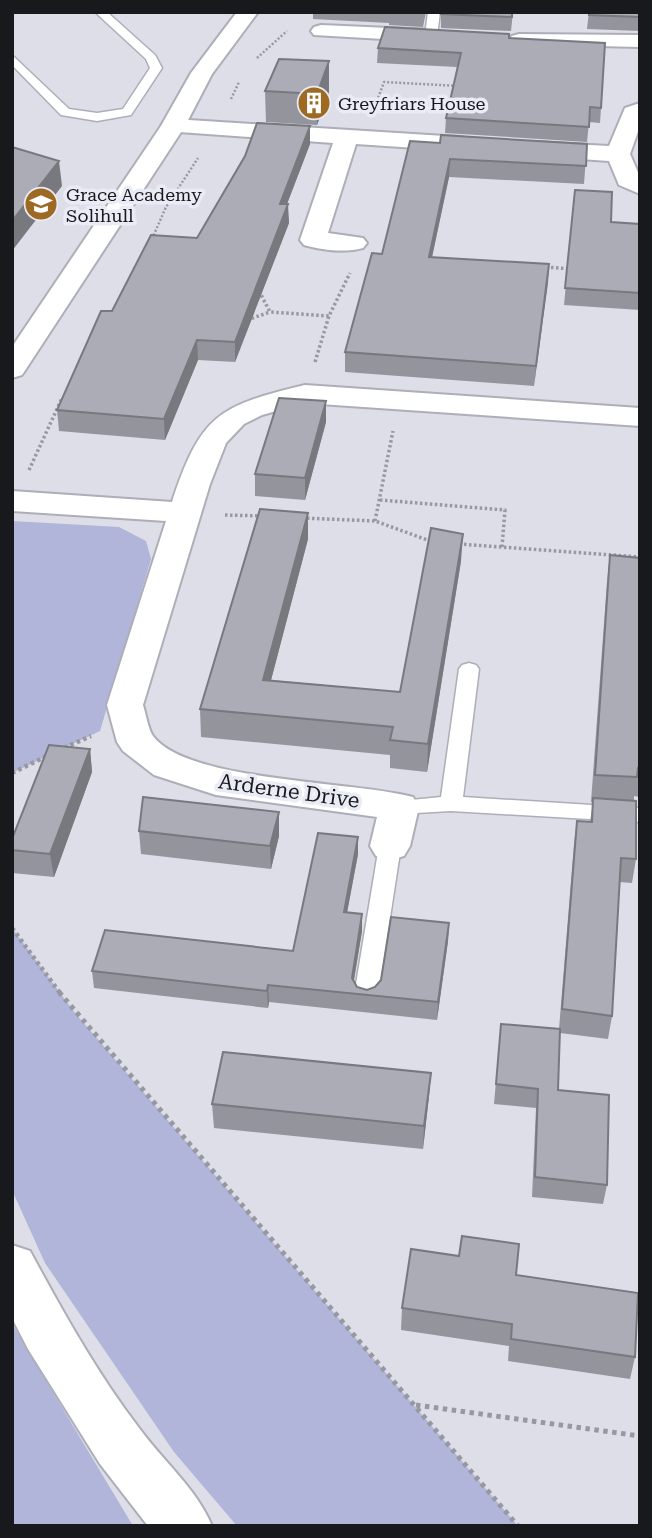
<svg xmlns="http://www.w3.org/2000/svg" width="652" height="1538" viewBox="0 0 652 1538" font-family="'Roboto Serif',serif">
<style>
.green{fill:#b0b5d9}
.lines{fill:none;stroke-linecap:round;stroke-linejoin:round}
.service-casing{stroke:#adaeb7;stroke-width:3}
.minor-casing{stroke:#adaeb7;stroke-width:4}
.tertiary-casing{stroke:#adaeb7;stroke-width:4}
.path-far3{stroke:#9899a0;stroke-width:2.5;stroke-dasharray:2 2;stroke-linecap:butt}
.path-far2{stroke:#9899a0;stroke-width:3.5;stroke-dasharray:2.5 2.5;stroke-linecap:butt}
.path-far1{stroke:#9899a0;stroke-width:4.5;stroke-dasharray:3.5 3.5;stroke-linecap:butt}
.path{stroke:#9899a0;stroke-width:5;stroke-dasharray:4.5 4.5;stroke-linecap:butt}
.service{fill:#fff;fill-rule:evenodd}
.minor{fill:#fff;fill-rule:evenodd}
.tertiary{fill:#fff;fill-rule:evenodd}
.wall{fill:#93949c}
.shaded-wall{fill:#78787f}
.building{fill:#abacb5;stroke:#78787f;stroke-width:2}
.labels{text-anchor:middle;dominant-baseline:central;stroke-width:7;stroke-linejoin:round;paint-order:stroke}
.far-poi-label{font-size:18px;fill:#18191c;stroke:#eaecf5;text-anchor:start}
.street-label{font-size:21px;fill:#18191c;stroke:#eaecf5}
</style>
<rect width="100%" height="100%" fill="#dddee8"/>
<!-- green -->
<path class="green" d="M12,521l107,6 27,14 5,18 -51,172 -88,42z
M12,928l63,85 443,513h-281l-63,-74 -129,-189 -33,-73z
M12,1324l121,202h-121z"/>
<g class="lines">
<defs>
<path id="service" d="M95,12h12l48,43 7,13 -31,47 -34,6 -36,-6 -49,-50v-10l57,54 28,4 26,-4 27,-41 -4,-9z
M428,12h12l-3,24 -6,3 -6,-3z
M469,663l7,2 3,4 -16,128 177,11v14l-189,-11 -52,3 -8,-2 -3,-5 3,-5 50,-5 18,-128 3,-4z
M390,838l8,3 3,5 -23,150 -4,6 -8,3 -8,-3 -4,-6 25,-150 3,-5z"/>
<path id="minor" d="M321,25l114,5 7,2 3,4 -3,4 -7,2 -121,-7 -3,-4 3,-4z
M519,34l121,1v12l-128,-3 -3,-4 3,-4z
M640,103v23l-10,28 10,23v17l-21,-9 -10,-24 -74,-5 -8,-2 -4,-5 4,-5 8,-2 74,4 16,-38z
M173,119l288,18 8,2 4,5 -4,5 -8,2 -105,-7 -28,89 35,5 4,5 -4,5c-18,5 -41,2 -59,-3l-4,-5 33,-97 -168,-12 -4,-5 4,-5z
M305,385l335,23v18l-335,-23 -43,12 -18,9 -18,19 -16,41 -67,221c3,9 5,24 10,31 34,46 202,45 260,61l6,10 -9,39 -6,10 -14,4 -14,-4 -6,-10 7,-29 -161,-22 -62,-20 -31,-24 -6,-9 -10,-37 59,-184 -154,-10v-20l160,11c29,-87 46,-96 133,-117z"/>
<path id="tertiary" d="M237,12h21l-46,62 -27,52 -159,243 -4,6 -10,3v-31l149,-221 30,-53z
M12,1245l18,6c33,61 67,122 109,177 24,33 57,60 73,98h-64l-48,-62 -72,-115 -16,-31z"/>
</defs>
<!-- service casing -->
<use href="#service" class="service-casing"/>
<!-- minor casing -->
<use href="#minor" class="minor-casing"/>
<!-- tertiary casing -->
<use href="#tertiary" class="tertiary-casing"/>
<!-- path-far3 -->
<path class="path-far3" d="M257,58l30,-27
M231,99l8,-17
M374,109l10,-27 75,4
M152,239l14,-32 32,-49"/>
<!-- path-far2 -->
<path class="path-far2" d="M546,267l26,2
M259,291l11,21 59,4
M247,320l23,-8
M315,362l14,-46 21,-43
M29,470l33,-72
M380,500l125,10 -3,37
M225,515l37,1
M302,518l73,3 58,21
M375,521l18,-90
M459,544l181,13"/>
<!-- path-far1 -->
<path class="path-far1" d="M64,748l27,-12
M12,773l37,-18
M12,928l48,65"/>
<!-- path -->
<path class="path" d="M59,992l459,534
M416,1405l224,31"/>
<!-- service -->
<use href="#service" class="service"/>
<!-- minor -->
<use href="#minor" class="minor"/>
<!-- tertiary -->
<use href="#tertiary" class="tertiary"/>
</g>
<!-- wall -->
<path class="wall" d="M313,12h113l-3,15 -34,-2v-2l-76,-4z
M513,12l-2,19 -70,-3v-14z
M589,12h51v19l-53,-2z
M509,38l92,70 -1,15 -11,-1 -2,20 -142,-9 1,-15 11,-51 -80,-4 1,-15z
M329,61v31l-12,33 -51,-3 -1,-31z
M310,126v18l-23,60 2,19 -54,139 -37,-2 -33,80 -106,-9 -2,-21 140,-172z
M440,143l147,1 -3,40 -135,-7 -17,80 117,7 -15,122 -189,-14v-20l37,-98z
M575,190l36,32 29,2v86l-76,-5z
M326,422l-21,78 -50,-4v-22z
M308,513v26l-37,141 129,12 61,-131 -34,211 -37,-4v-13l-189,-18 -1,-28z
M610,555l30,3v239l-6,-1v5l2,58 -4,24 -13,-1 -7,134 -4,23 -48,-6 -2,57 49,95 -4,19 -71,-7 4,-89 -42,-4 7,-80 58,5 15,-185 3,-23 13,1 3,-20h-2l16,-220z
M90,749l2,23 -38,105 -42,-4v-34z
M139,831l140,5 -8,33 -130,-15z
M358,854l-11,58 15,19 -8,50 3,6 10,3 8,-3 74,-64 -1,18 -11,79 -168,-18 -1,6 -174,-20 -2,-17 201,-20z
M431,1073l-2,23 -6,53 -209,-21 -2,-24z
M516,1275l119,82 -5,22 -122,-18 1,-15 -108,-16 1,-22z"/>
<!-- shaded-wall -->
<path class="shaded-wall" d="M329,61v31l-12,33v-31z
M310,126v18l-30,78v-18z
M450,159l-1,18 -21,99 1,-19z
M59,161l3,25 -50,65v-30z
M288,204l1,19 -54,139v-20z
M549,264l-1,19 -14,103 2,-20z
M197,340l1,20 -33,80 -1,-21z
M326,401v21l-21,78v-22z
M308,513v26l-44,168 -1,-27z
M463,534l-2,27 -34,211 1,-28z
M90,749l2,23 -38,105 -4,-23z
M279,812v24l-8,33 -1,-23z
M358,837v17l-14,75v-17z
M362,914v17l-11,65 1,-18z
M449,923l-1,18 -11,79 1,-18z
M268,985l1,17 -1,6 -1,-17z
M431,1073l-2,23 -6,53 1,-23z"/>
<!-- building -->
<path class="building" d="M442,12h70v5l-71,-3z
M589,12h51v5l-51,-2z
M385,27l124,7v4l96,5 -4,65 -11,-1 -1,20 -143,-9 15,-65 -83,-5z
M279,59l50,2 -12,33 -52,-3z
M257,123l53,3 -30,78h8l-53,138 -38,-2 -33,79 -107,-9 44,-99h11l39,-76 46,3 48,-82z
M441,135l146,9 -1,22 -136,-7 -21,98 120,7 -13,102 -191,-14 27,-99 10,1 28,-113 30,2z
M12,147l47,14 -47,60z
M575,190l37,2 -1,30 29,2v69l-75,-5z
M279,398l47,3 -21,77 -50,-4z
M260,509l48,4 -45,167 137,12 31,-164 32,6 -35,210 -38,-4 3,-13 -193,-18z
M610,555l30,3v211l-2,-1 -1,9 -42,-2z
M49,745l41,4 -40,105 -38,-4v-11z
M143,797l136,15 -9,34 -131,-15z
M593,798l43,3v58l-15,-1 -9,158 -50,-7 15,-188 15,1z
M318,833l40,4 -14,75 18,2 -10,64 5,9 10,3 8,-3 6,-7 10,-63 58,6 -11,79 -170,-17 -1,6 -175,-20 13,-41 188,21z
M501,1024l59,5 -2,61 51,5 -2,90 -72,-8 3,-88 -42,-5z
M223,1052l208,21 -7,53 -212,-22z
M462,1236l57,8 -3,31 122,18 -3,64 -124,-18 1,-15 -110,-16 9,-59 48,7z"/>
<!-- icons -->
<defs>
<symbol id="building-disc" viewBox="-11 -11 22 22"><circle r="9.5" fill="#9e6922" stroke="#eaecf5"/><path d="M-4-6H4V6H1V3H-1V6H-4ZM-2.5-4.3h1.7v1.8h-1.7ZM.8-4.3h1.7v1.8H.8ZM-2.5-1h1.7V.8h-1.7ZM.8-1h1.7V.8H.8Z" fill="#fff"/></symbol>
<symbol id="school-disc" viewBox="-11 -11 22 22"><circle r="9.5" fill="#9e6922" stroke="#eaecf5"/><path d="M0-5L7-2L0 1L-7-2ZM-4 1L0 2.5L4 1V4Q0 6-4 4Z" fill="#fff"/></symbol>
</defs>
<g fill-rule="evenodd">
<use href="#building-disc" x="295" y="84" width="38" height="38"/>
<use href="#school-disc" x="22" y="185" width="38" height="38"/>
</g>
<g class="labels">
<!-- far-poi labels -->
<g class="far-poi-label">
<text x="338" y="103">Greyfriars House</text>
<text x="66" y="194">Grace Academy<tspan x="66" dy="21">Solihull</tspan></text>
</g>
<!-- street labels -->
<g class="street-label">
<text transform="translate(289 791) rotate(8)">Arderne Drive</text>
</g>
</g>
<!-- border -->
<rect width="652" height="1538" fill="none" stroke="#18191c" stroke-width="28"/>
</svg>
